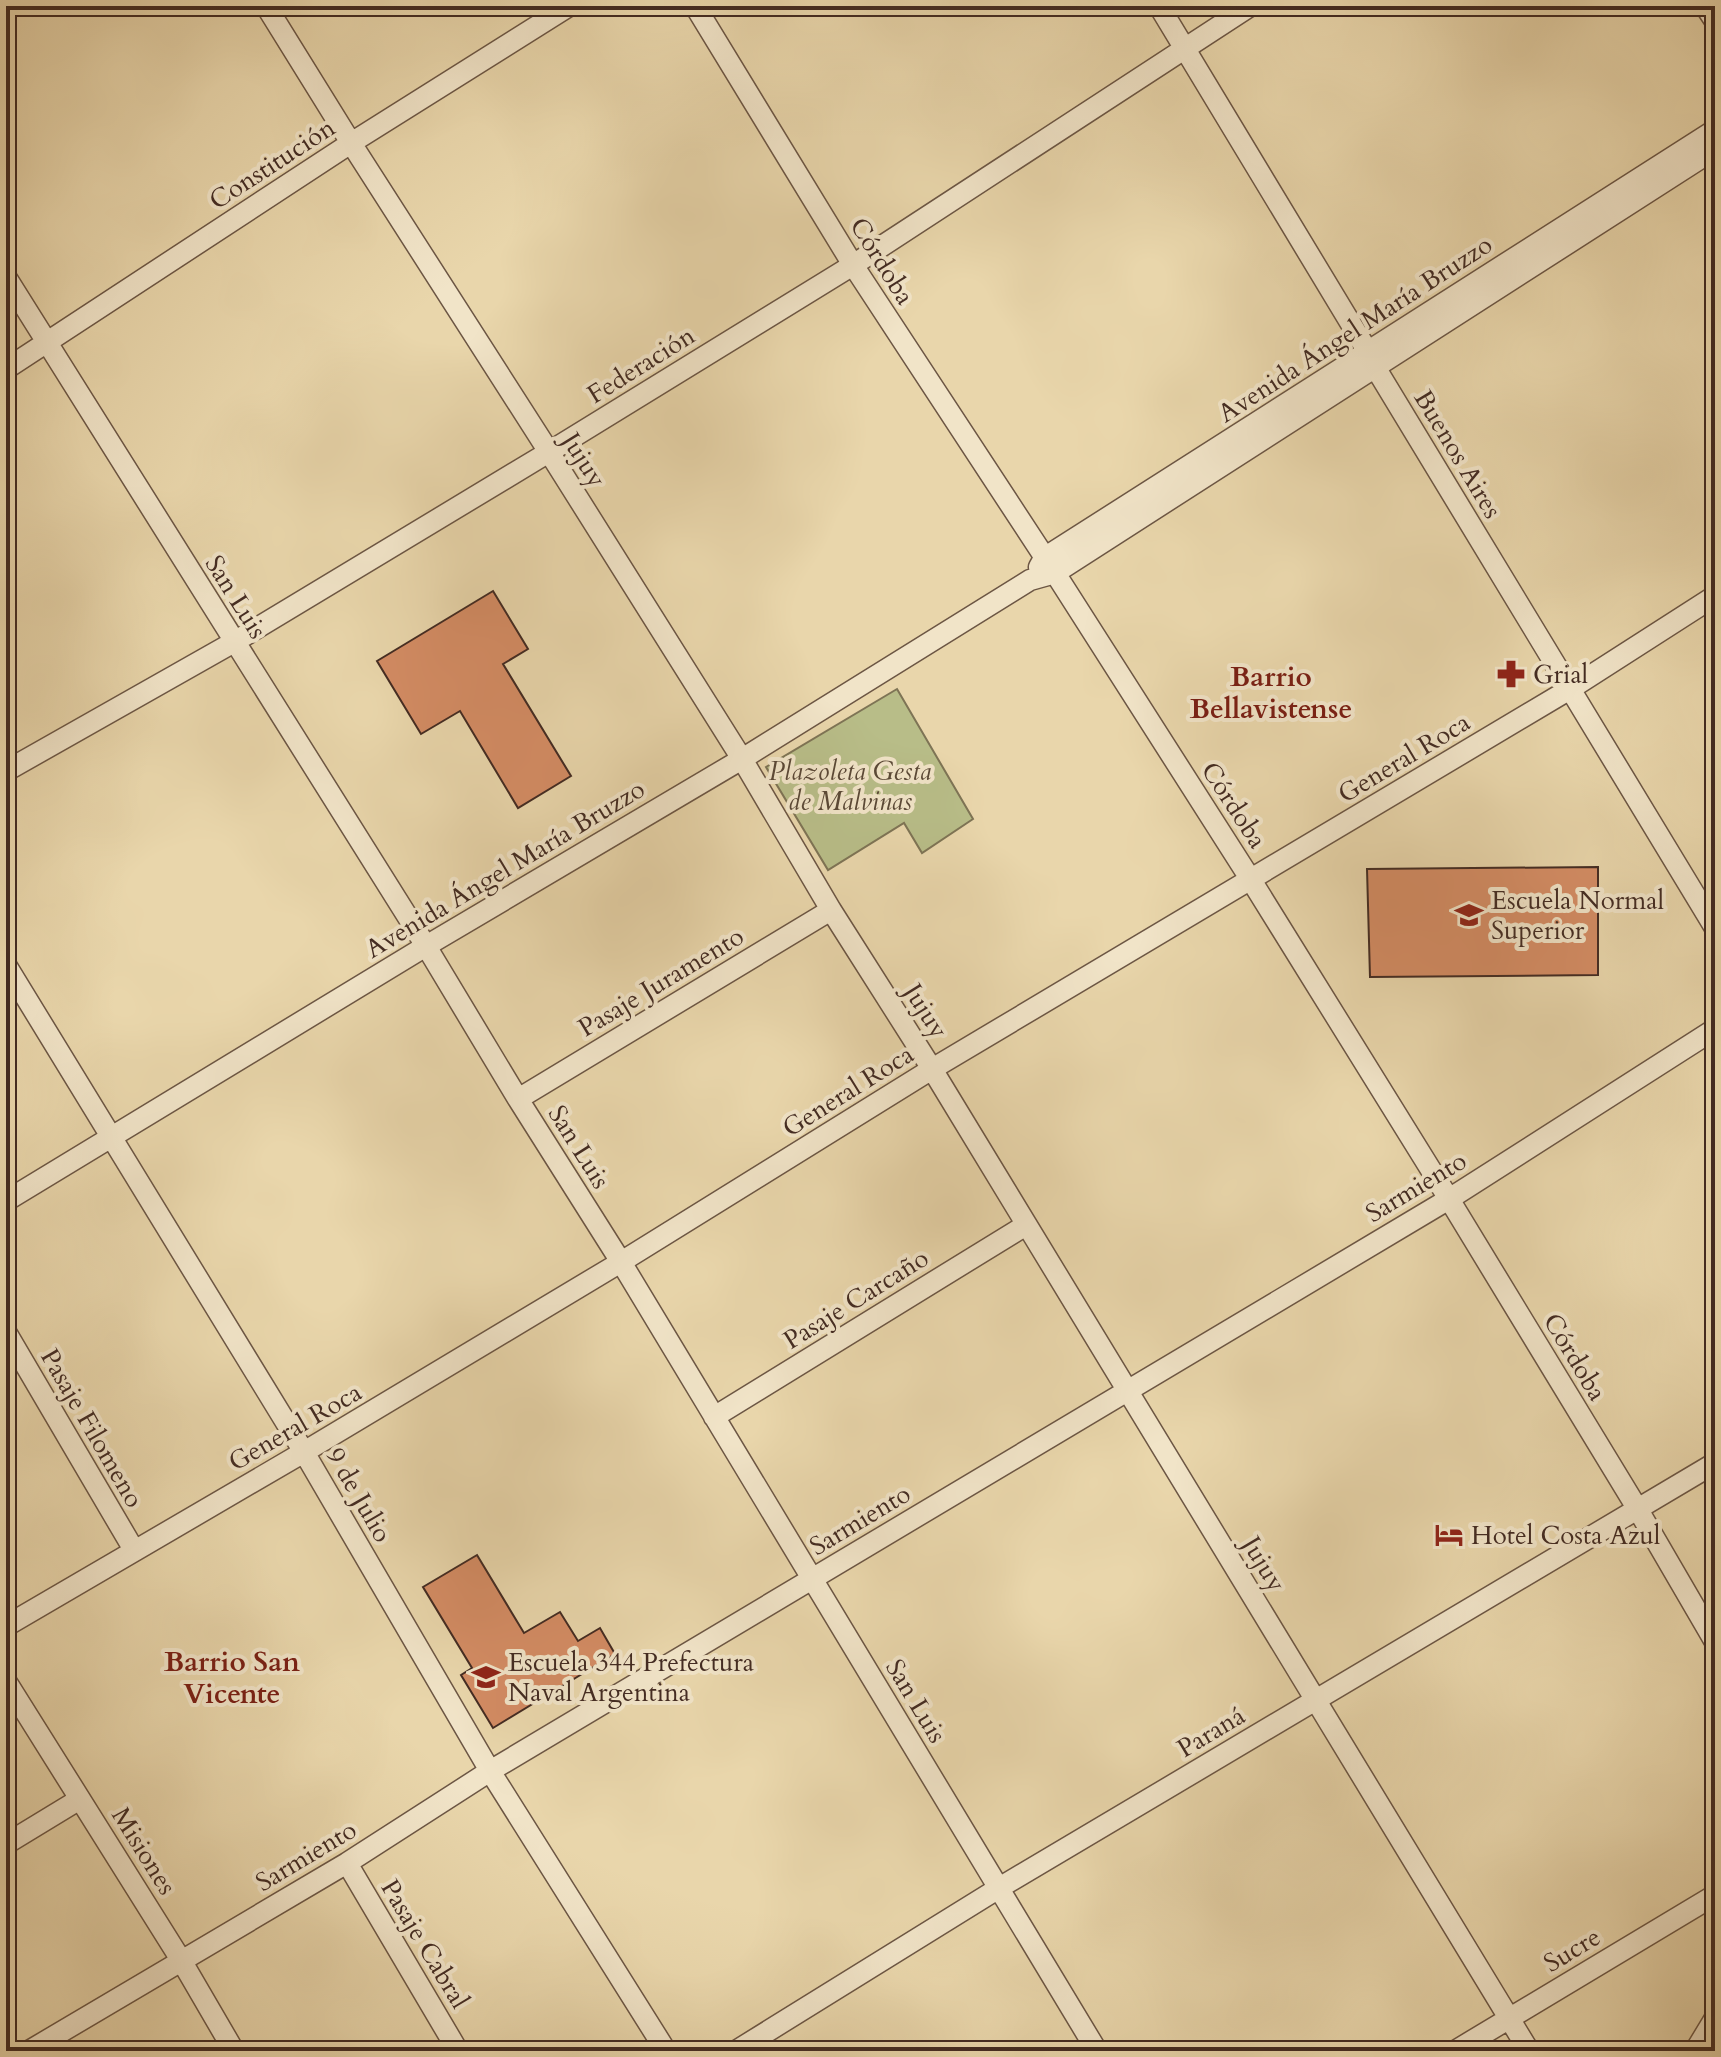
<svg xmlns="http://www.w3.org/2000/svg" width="1721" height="2057" viewBox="0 0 1721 2057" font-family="Cardo,serif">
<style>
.green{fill:#b8bd88;stroke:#7e7455;stroke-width:2}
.building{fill:#d48c64;stroke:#432b22;stroke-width:2}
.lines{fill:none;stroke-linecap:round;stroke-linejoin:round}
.minor-casing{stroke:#6c5644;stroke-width:23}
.minor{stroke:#f1e4c8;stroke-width:20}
.labels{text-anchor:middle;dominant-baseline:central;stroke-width:8;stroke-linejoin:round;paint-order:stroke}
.street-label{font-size:26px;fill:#432b22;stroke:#f1e4c8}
.poi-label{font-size:26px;fill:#432b22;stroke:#f1e4c8;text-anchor:start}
.park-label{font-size:26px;font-style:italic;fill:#5a4836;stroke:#f1e4c8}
.neighbourhood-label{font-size:28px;font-weight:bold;fill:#7a1f14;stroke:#f1e4c8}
</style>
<rect width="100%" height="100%" fill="#e9d6ab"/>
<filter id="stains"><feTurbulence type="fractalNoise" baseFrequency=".0025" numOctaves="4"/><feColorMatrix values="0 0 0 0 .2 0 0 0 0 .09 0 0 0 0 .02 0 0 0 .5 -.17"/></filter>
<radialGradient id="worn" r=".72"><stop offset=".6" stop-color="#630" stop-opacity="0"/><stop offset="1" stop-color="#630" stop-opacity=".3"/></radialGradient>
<!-- green -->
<path class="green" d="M897,689l76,130 -51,34 -18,-30 -76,47 -62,-103z"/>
<!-- building -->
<path class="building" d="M493,591l35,58 -25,15 68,112 -53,32 -58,-97 -39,23 -44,-73z
M1598,867v108l-228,2 -3,-108z
M477,1555l47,78 36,-21 18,29 22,-13 15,26 -122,74 -32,-53 11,-7 -49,-81z"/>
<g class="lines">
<defs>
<path id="minor" d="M266,6l85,137 198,309 193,307 89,151 101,159 597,982
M695,6l158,259 202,308 196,307 198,319 188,309 78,134
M1159,6l209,346 7,15 340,561
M1705,6l10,15
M6,277l420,669 92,153 103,163 476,789
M6,369l345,-226 218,-137
M1039,567l5,-9 671,-428
M6,771l228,-129 315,-190 304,-187 397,-259
M6,965l298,487 186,319 176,280
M518,1099l313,-189
M6,1201l420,-255 316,-187 288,-179 25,-7 660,-424
M6,1332l128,218
M714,1417l312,-192
M6,1626l298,-174 317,-190 311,-193 638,-380 145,-93
M6,1681l175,279 53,91
M6,1844l74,-45
M347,1863l111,188
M29,2051l318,-188 143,-92 959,-572 266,-170
M736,2051l263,-163 716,-425
M1455,2051l260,-156
M1695,2051l20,-33"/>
</defs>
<!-- minor casing -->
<use href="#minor" class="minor-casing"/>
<!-- minor -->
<use href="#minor" class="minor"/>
</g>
<!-- icons -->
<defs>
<symbol id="pharmacy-bare" viewBox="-9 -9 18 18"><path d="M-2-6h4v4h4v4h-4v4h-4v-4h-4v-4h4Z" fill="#8f2418" stroke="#f1e4c8" stroke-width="2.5" paint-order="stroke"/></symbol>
<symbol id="school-bare" viewBox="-9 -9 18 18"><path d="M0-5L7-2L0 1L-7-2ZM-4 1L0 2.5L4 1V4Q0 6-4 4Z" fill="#8f2418" stroke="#f1e4c8" stroke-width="2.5" paint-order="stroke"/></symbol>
<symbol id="hotel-bare" viewBox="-9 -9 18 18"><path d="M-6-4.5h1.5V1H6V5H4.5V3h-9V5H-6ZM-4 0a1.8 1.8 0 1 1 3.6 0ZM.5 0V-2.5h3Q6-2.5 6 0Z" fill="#8f2418" stroke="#f1e4c8" stroke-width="2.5" paint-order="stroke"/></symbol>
</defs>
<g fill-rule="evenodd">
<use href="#pharmacy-bare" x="1491" y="654" width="40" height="40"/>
<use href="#school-bare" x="1449" y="895" width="40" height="40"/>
<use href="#hotel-bare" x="1429" y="1515" width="40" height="40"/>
<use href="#school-bare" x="466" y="1657" width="40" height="40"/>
</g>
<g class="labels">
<!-- street labels -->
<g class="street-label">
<text transform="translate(272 164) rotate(-33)">Constitución</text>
<text transform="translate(882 261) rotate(58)">Córdoba</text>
<text transform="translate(1355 329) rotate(-33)">Avenida Ángel María Bruzzo</text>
<text transform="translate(641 365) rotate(-32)">Federación</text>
<text transform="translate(1458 454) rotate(59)">Buenos Aires</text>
<text transform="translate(584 460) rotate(58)">Jujuy</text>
<text transform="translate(236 597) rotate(58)">San Luis</text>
<text transform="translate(1404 758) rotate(-31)">General Roca</text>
<text transform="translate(1234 805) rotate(57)">Córdoba</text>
<text transform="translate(505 869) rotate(-31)">Avenida Ángel María Bruzzo</text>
<text transform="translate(661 982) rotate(-31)">Pasaje Juramento</text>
<text transform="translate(926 1011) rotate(58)">Jujuy</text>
<text transform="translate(848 1091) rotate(-32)">General Roca</text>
<text transform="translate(579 1147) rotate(58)">San Luis</text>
<text transform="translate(1416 1187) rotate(-31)">Sarmiento</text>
<text transform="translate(856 1299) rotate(-32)">Pasaje Carcaño</text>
<text transform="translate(1575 1357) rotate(59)">Córdoba</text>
<text transform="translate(295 1427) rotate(-30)">General Roca</text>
<text transform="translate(92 1428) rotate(60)">Pasaje Filomeno</text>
<text transform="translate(359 1495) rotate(60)">9 de Julio</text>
<text transform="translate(860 1520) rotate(-31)">Sarmiento</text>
<text transform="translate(1264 1564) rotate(59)">Jujuy</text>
<text transform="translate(916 1701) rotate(59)">San Luis</text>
<text transform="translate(1211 1732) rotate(-31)">Paraná</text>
<text transform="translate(144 1851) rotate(58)">Misiones</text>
<text transform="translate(306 1856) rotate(-31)">Sarmiento</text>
<text transform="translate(425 1944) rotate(59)">Pasaje Cabral</text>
<text transform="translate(1572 1950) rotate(-31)">Sucre</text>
</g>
<!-- poi labels -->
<g class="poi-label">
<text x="1533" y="674">Grial</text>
<text x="1491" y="900">Escuela Normal<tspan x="1491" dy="30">Superior</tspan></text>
<text x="1471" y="1535">Hotel Costa Azul</text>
<text x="508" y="1662">Escuela 344 Prefectura<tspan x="508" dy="30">Naval Argentina</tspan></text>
</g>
<!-- park labels -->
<g class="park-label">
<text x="850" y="771">Plazoleta Gesta<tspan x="850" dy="30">de Malvinas</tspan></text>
</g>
<!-- neighbourhood labels -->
<g class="neighbourhood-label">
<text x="1271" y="677">Barrio<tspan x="1271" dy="32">Bellavistense</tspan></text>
<text x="232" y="1662">Barrio San<tspan x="232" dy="32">Vicente</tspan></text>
</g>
</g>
<!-- margin -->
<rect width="1721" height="2057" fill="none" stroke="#e9d6ab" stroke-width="32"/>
<rect x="8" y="8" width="1705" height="2041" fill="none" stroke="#432b22" stroke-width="4"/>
<rect x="16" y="16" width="1689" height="2025" fill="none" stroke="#432b22" stroke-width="2"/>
<rect width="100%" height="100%" filter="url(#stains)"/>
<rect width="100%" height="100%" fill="url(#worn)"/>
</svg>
